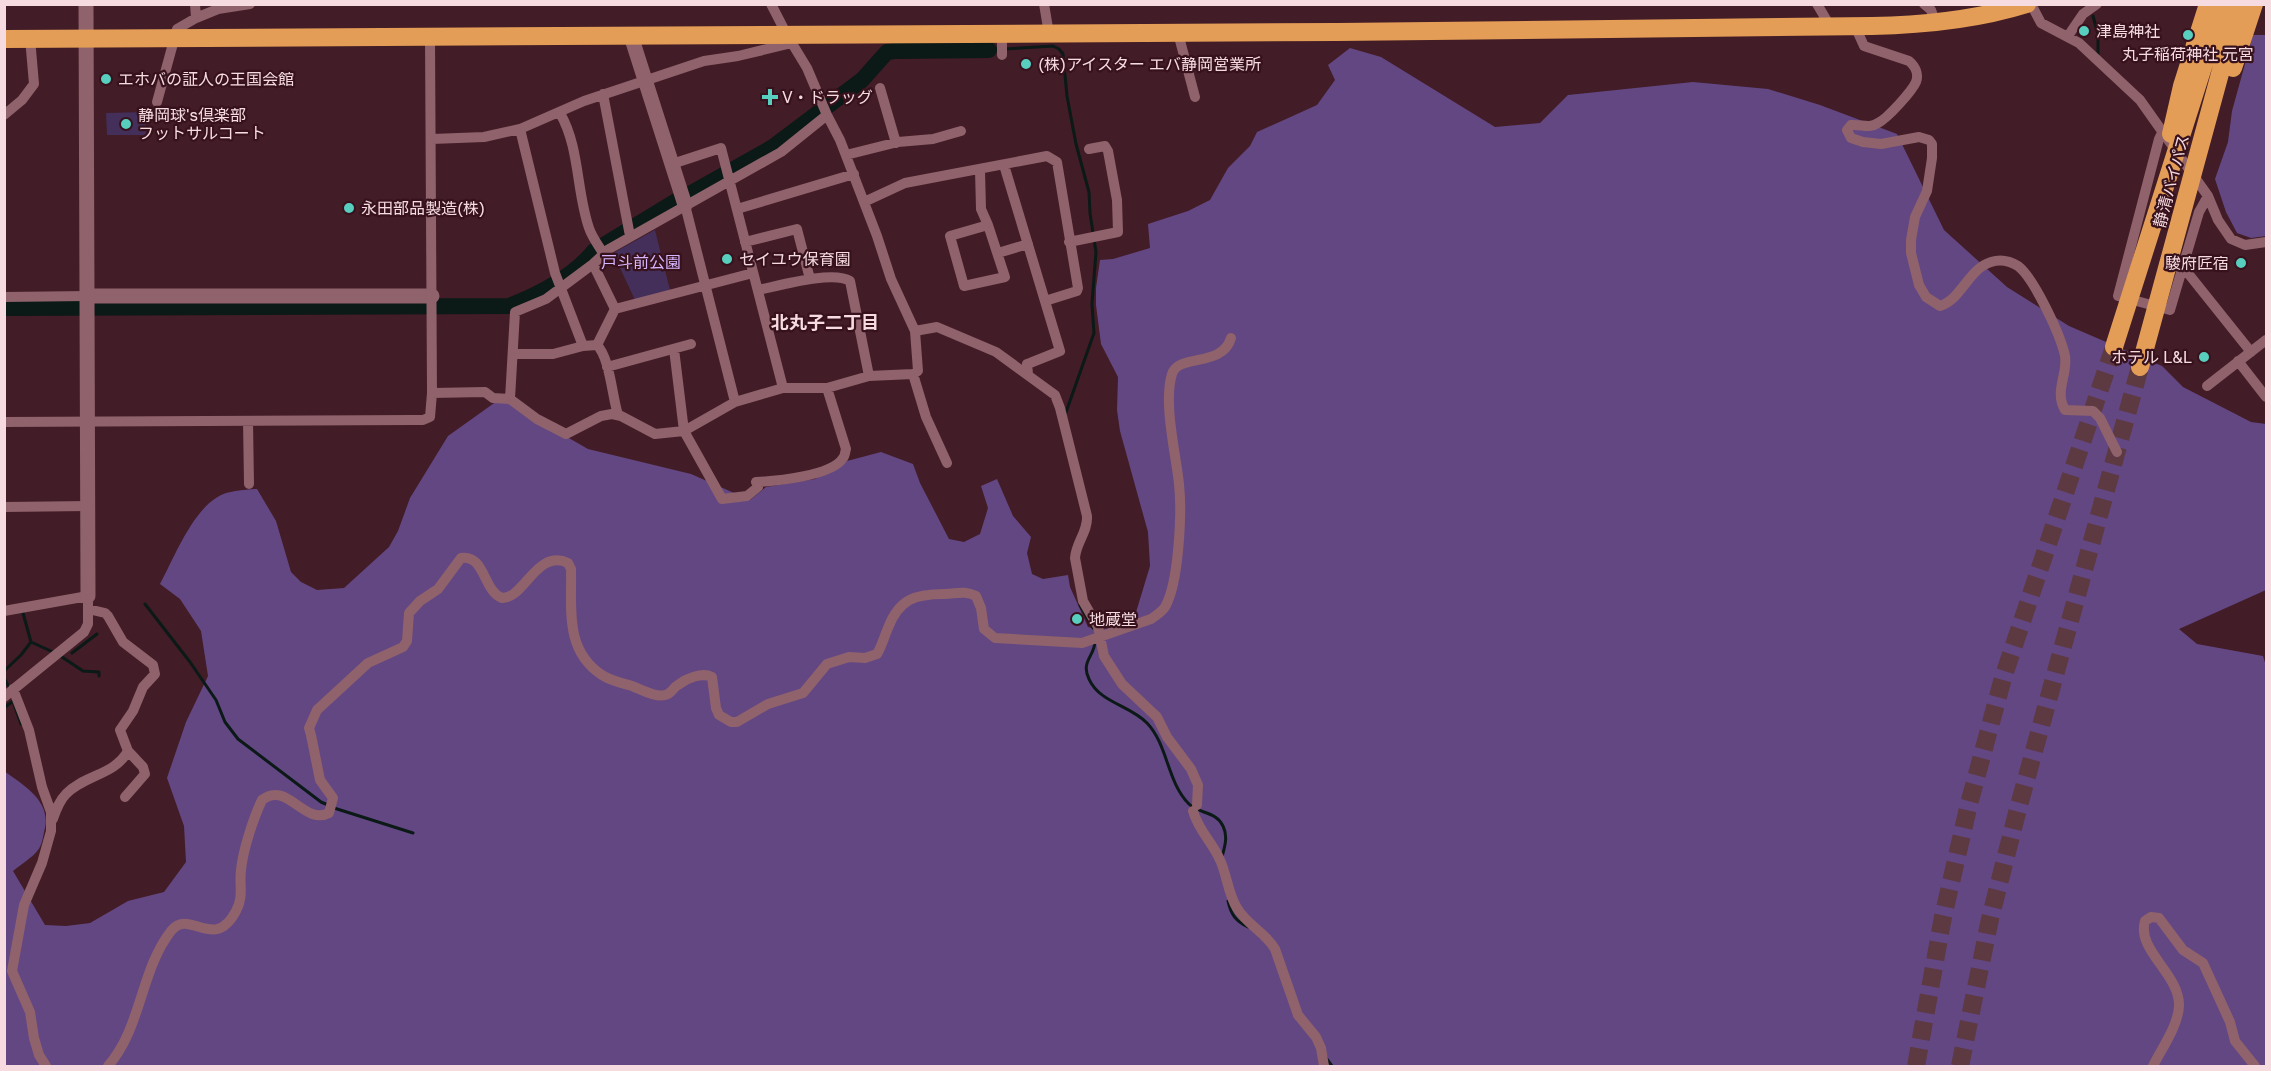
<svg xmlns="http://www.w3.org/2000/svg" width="2271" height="1071" viewBox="0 0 2271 1071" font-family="'Golos Text','Noto Sans JP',sans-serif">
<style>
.green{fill:#432f59}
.forest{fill:#634783}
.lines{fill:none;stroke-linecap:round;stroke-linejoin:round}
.stream{stroke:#0b1917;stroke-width:3}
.river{stroke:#0b1917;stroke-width:16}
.highway-tunnel{stroke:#5d3942;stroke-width:18;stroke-dasharray:18 9;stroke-linecap:butt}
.street{stroke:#8f626c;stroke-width:10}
.secondary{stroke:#8f626c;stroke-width:15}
.highway{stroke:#e39d56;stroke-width:18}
.poi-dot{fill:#58cebf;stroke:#37121d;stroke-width:2}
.labels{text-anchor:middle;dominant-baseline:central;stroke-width:4.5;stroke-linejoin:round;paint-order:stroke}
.poi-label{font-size:16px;fill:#f6dce1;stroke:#37121d;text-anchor:start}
.street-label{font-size:16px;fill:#f6dce1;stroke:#37121d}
.park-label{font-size:16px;fill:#d5b5fd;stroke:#37121d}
.neighbourhood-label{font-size:18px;font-weight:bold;fill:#f6dce1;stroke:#37121d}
</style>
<rect width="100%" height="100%" fill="#421c26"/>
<!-- green -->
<path class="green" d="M145,112l1,23h-39l-1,-22z
M655,230l15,60 -35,10 -22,-47z"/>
<!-- forest -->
<path class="forest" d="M2253,35h13v201l-15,2 -14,-5 -11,-21 -11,-33 13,-37 4,-31z
M1350,48l31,9 114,70 45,-4 28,-28 125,-13 75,7 52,16 77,29 47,96 63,57 62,39 93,40 21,21 68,35 15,2v166l-87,39 18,15 66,12 3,10v400h-2261l-1,-295c21,15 49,31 40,61 -1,5 -2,13 -6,18 -6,8 -17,14 -25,21l32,54 21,1 24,-3 38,-22 36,-9 22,-30 -2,-36 -17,-48 19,-56 22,-46 -7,-45 -21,-32 -20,-15c14,-26 31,-70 56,-86 12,-8 28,-8 41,-9l19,32 15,51 10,10 16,8 27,-2 45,-41 9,-16 12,-33 38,-62 49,-35 11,2 80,46 103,25 59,26 16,-13 49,-8 32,-18 34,-9 32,12 7,19 29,56 15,3 16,-8 8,-26 -7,-22 16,-7 16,37 18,21 -4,16 5,21 11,5 25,-4 2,12 18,40c18,5 29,-1 46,-8l16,-53 -2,-34 -28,-101 -3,-21 1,-33 -17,-33 -5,-39v-17l4,-28 13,-1 37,-11 -2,-24 40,-13 22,-11 18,-32 22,-22 7,-14 60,-27 18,-25 -7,-15z"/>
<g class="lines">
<!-- stream -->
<path class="stream" d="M2093,16l5,18v20
M1005,49l48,-3 6,3 4,5 4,42 9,48 13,48 1,21 6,39 -4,52 2,29 -29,82
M989,50l9,-1
M145,604l45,58 26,38 9,22 13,17 83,63 7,3
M1080,605l13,23
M1095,640c1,15 -15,21 -6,39 11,24 41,26 58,44 21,22 20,59 42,81 10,10 27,7 34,22 5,10 2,20 -1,31
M31,642l22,10
M72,653l25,-19
M59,655l24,16 16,1v4
M4,671l17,-16 10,-13 -8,-29
M4,678l5,9
M4,708l9,-7 8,23
M334,808l79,25
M1228,901c3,14 8,20 20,26
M1326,1058l6,8"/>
<!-- river -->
<path class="river" d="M688,195l85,-48 89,-67 25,-28 7,-1 95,-1
M4,308l505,-2c31,-12 63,-28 85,-55l82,-50"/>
<!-- highway-tunnel -->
<path class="highway-tunnel" d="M1916,1066l27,-149 26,-113 34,-126 111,-331
M1960,1066l30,-147 28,-110 122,-442"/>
<!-- street -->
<path class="street" d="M195,4l1,14
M1044,4l5,30
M1817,4l13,22
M1924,4l7,6 5,14
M2031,4l10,19 38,20 61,57 68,96 10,24 13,19 14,6 21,-3
M1855,26l9,20 45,15c6,5 10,13 7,21 -4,9 -28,36 -38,41 -9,6 -17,1 -27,2l-4,5 4,8 12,4 18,2 38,-7 10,3 3,4v14l-5,33 -12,26 -4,23v13l8,32 7,12 14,9c22,-7 28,-37 51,-44 9,-3 19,-1 27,4 16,12 43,70 47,90 3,19 -11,35 0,54l28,1 7,7 17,34
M1178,33l17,64
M2068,36l15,-22 14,-10
M1002,55v-21
M880,88l16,55
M603,94l27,142
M157,102l20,-73 19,-11 22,-9 32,-5
M560,113c20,35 16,77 29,115 3,9 9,17 14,25
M4,115l18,-15 12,-16 -4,-46
M520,129l35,144 28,73
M2162,133l-3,6 -41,157 52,14 29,-98 9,-16
M432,139l52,-2 36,-8 64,-28 120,-40 34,-5 54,-13
M846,155l52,-13 35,-3 28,-8
M672,164l49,-16 62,240
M1004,165l56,186 -30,12 -3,1 1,10
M980,170l1,39 7,16
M864,202l41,-19 142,-27 10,6 21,126 -1,3 -32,10
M685,205l50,197
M737,209l117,-35
M988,225l17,52 -41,9 -14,-50z
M745,242l52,-13 13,50
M1069,242l49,-10 -1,-32 -9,-49 -3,-5 -16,3
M998,253l30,-9
M593,264l22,45
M2183,267l68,85
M758,290c20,-4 75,-20 92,-9l19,95
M4,297l83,-1
M915,331l22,-4 59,25 59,43 5,13 27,108c1,16 -11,26 -12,42l8,43 15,26 6,29 18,28 35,33 10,20 24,32 7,16 -1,20
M597,345l18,-36 138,-36
M674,349l10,82 38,68 25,-3 11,-9 -2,-5c20,-1 76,-6 87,-24 2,-2 2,-6 3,-9l-19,-61
M514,354h39l30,-8 14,-1c13,13 15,51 21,70
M2238,361l28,36
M607,367l84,-23
M913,374l13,43 21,46
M2207,386l59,-46
M432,393l53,-1 8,6 17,1 27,20 29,15 35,-18 11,-2 9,2 34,18 29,-3 51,-29 48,-14h44l42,-12 44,-2 5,-3 -3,-40 -24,-52 -14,-43 -37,-96 -13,-25 -20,-47 -20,-33 -16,-31
M510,399l5,-87 31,-13 47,-35 16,-15 172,-97 46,-37
M248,421l1,63
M4,422l410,-2h9l7,-3 2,-24 -2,-356
M4,507l84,-1
M88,609l17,4 3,3 15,26 30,23 2,9 -12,13 -10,24 -13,19 8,21 15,16 2,7 -20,23
M4,611l84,-15v28l-4,8 -80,65
M13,689l16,41 13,57 9,25v19l-9,32 -18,42 -12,66 18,41 4,26 5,17 7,11
M1193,811c5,19 20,32 27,49 7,15 8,34 17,48 10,17 28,24 38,41l23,66 18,22 5,11 3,18
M53,819c3,-9 6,-18 13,-25 18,-19 49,-19 62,-43
M108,1066c34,-39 32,-95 63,-135 18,-24 43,22 65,-20 8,-14 3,-26 5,-41 2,-20 12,-51 21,-70 25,-20 42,26 67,13l4,-15 -13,-18 -9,-45 -2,-7 8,-18 51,-47 35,-16 4,-6 2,-28 11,-12 18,-12 23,-31c24,-4 22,33 41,40 22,1 35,-50 66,-35l3,6c1,39 -7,81 31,106 9,6 20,8 30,11 10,4 26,13 36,8 4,-2 6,-7 10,-9 9,-7 24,-13 34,-8l4,31 3,7 12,7h6l31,-18 35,-11 24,-29 22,-7 16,1 12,-4c5,-8 7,-17 11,-26 11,-29 27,-34 56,-34 12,0 20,-4 32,2l5,12 3,21 11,9 87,5 69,-24c5,-4 10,-6 14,-12 14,-24 17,-95 14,-123 -3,-30 -16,-81 -7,-110 7,-21 50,-6 59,-36
M2153,1066c9,-18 25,-40 26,-60 1,-32 -43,-56 -34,-85l6,-4 8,1 24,32 20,13 27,59 5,19 20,25"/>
<!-- secondary -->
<path class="secondary" d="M86,4l2,592
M631,36l54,169
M87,296h345"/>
<!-- highway -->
<path class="highway" d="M4,39l1333,-7 535,-6c53,-1 104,-6 155,-22
M2233,68l21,-64
M2171,134l11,-48 26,-82
M2114,347l109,-343
M2140,367l99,-363"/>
</g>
<!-- markers -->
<g class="poi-dot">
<circle cx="2084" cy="31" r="6"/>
<circle cx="2188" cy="35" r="6"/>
<circle cx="1026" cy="64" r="6"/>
<circle cx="106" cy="79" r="6"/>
<path d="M767 88h6v6h6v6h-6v6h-6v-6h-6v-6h6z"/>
<circle cx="126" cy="124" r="6"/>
<circle cx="349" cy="208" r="6"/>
<circle cx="727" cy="259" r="6"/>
<circle cx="2241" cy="263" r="6"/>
<circle cx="2204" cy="357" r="6"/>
<circle cx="1077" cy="619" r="6"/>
</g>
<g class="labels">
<!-- poi labels -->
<g class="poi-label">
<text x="2096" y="31">津島神社</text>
<text x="2188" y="54" text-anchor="middle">丸子稲荷神社 元宮</text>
<text x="1038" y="64">(株)アイスター エバ静岡営業所</text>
<text x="118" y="79">エホバの証人の王国会館</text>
<text x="782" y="97">V・ドラッグ</text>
<text x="138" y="115">静岡球's倶楽部<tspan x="138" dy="18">フットサルコート</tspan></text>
<text x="361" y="208">永田部品製造(株)</text>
<text x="739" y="259">セイユウ保育園</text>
<text x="2229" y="263" text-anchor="end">駿府匠宿</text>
<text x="2192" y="357" text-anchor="end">ホテル L&amp;L</text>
<text x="1089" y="619">地蔵堂</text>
</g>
<!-- street labels -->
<g class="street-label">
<text transform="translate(2171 181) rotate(-75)">静清バイパス</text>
</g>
<!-- park labels -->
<g class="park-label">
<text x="641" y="262">戸斗前公園</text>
</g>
<!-- neighbourhood labels -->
<g class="neighbourhood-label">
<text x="825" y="322">北丸子二丁目</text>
</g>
</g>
<!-- border -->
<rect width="2271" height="1071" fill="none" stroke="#f6dce1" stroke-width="12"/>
</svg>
